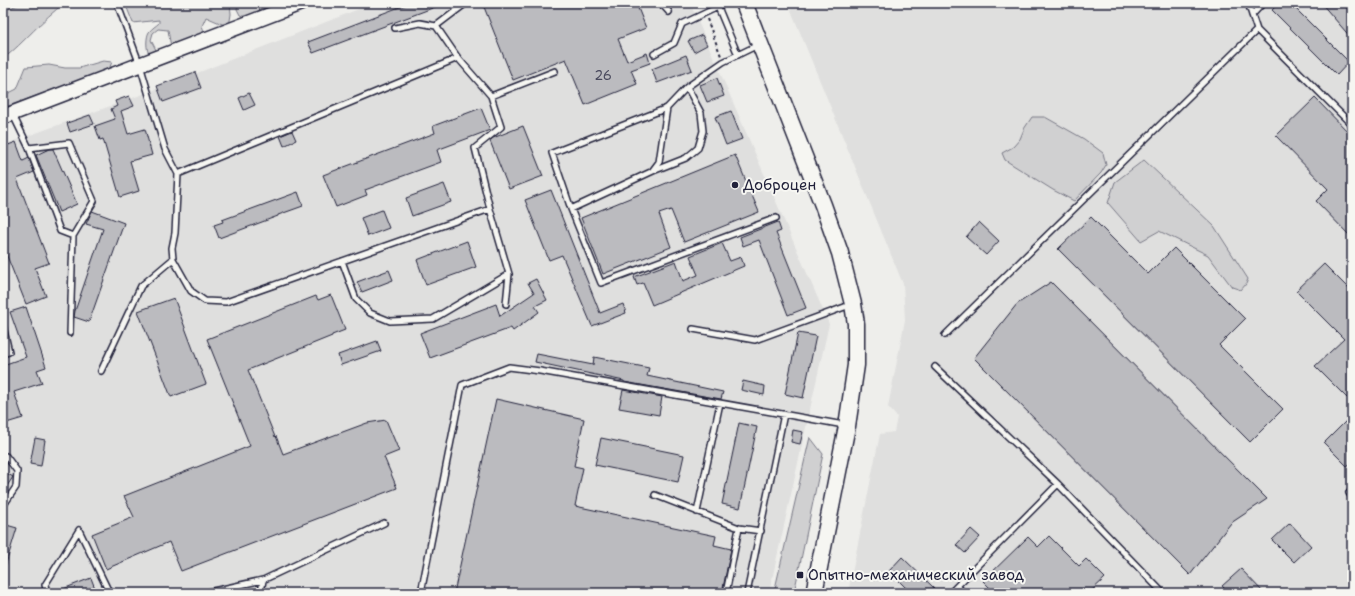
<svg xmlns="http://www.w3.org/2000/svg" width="1355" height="596" viewBox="0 0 1355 596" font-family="'Shantell Sans',sans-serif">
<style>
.built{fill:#dfdfde}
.green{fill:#d0d0d1;stroke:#797986}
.building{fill:#bbbbbf;stroke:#22223b}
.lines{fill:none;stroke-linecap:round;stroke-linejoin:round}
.lane-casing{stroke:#22223b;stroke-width:8}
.secondary-casing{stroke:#22223b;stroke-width:17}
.primary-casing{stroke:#22223b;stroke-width:19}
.path{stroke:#22223b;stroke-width:2;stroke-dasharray:3 3;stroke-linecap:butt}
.lane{stroke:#f6f6f2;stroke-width:5}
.secondary{stroke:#f6f6f2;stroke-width:14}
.primary{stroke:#f6f6f2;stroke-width:16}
.poi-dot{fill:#22223b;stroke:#f6f6f2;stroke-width:1.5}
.labels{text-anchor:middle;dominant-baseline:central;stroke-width:4;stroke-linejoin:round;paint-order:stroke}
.number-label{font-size:13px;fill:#48485c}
.poi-label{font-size:15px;fill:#22223b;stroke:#f6f6f2;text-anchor:start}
</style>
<rect width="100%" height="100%" fill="#eeeeeb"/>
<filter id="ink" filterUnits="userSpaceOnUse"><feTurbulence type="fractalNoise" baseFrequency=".025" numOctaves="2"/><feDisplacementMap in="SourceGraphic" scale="8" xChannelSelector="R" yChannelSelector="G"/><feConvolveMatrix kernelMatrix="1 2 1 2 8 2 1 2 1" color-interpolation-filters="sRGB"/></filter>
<g filter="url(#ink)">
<!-- built -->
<path class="built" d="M374,3h316l139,321 -60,269h-766v-448l146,-53z
M788,3h564v590h-504l32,-159 14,-2 3,-15 -9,-10 17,-87 -2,-36z"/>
<!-- green -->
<path class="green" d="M22,3h43c-23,16 -40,39 -62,56v-48z
M125,3h105l1,11 -2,13 -23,-10 -4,9 5,12 -2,6 -20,-5 -8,10 -6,-2 -3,-17 -10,-1 -5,4 -2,7 6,12 -8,2c-3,-5 -3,-17 0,-22 3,-4 7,-6 10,-9v-3l-26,3z
M238,3h42c-12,6 -27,18 -40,12l-3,-6z
M103,61l9,1 -3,7 -106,39v-12l14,-7 9,-22 23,-2 16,3h14z
M1032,117h13l39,22 19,14 3,12 -5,8 -27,28 -21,-11 -48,-30 -3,-7 11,-6 7,-8 4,-10z
M1144,160l70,66 34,53 -2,5 -5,6 -9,-3 -24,-32 -49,-24 -18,10 -33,-38 7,-21z
M810,437l13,17 -29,139h-20z"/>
<!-- building -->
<path class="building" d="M410,3l33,1 -130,49 -5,-11z
M495,3h141l10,25 -28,11 9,22 20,-8 3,10 -19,7 6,14 -52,21 -19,-46 -53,21 -29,-73z
M1279,3h11l59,59 -12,13 -65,-65z
M1321,3h23l1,3 7,5v28z
M702,35l5,10 -13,7 -6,-11z
M686,55l6,15 -35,13 -5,-14z
M195,72l6,16 -38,14 -6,-16z
M717,78l7,18 -17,6 -7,-17z
M249,93l6,12 -11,5 -5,-12z
M129,96l5,10 -13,5 7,23 17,-5 7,26 -22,6 9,30 -19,6 -17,-58 -3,1 -5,-14 20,-7 -4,-10 6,-3 -2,-5z
M1315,98l37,38v102l-36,-37 12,-12 -52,-53z
M481,108l9,22 -53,20 4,12 -76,28 2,5 -31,12 -13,-32 112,-42 -2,-7z
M731,111l11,28 -16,6 -11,-28z
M90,115l4,9 -24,8 -3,-9z
M523,126l20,50 -34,13 -19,-48 3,-3z
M292,131l4,9 -12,6 -4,-10z
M16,142l7,19 6,-3 5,14 -17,7 32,84 -14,5 11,28 -20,8 -23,-58v-99z
M49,149h4l24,55 -18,8 -23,-57z
M735,155l24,57 -75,30 -13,-32 -12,4 12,33 -68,27 -22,-56z
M444,184l7,18 -39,14 -6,-18z
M551,190l49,123 23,-9 3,9 -34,13 -30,-71 -13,5 -24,-60z
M298,192l5,14 -25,9v1l-59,22 -5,-13 9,-3 -1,-2z
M382,210l7,18 -21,8 -7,-18z
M92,211l32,12 -35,99 -15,-5 1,-6 28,-82 -17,-5z
M1091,217l57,57 26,-26 71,71 -26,26 64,64 -33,33 -192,-193z
M778,222l3,9 -5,2 30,75 -18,7 -29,-75 -16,6 -3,-9z
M979,222l20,19 -13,14 -20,-18z
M467,241l9,26 -50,18 -9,-25z
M722,243l8,18 11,-4 3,9 -92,39 -9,-22 -6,2 -3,-8 42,-16 7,20 15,-6 -8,-19z
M1324,264l28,28v101l-5,5 -32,-32 29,-27 -48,-48z
M389,270l4,10 -31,12 -5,-10z
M536,279l11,21 -12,6 4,6 -26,19 -2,-3 -81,30 -10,-25 76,-29 4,12 34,-23 -6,-10z
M1051,282l216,217 -36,24 -41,52 -216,-217 43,-54z
M331,295l14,35 -13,5v1l-84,34 27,67 1,-1 7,18 84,-31 19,-3 13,31 -15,6 13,31 -216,83 -12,-29 -63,27 -14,-35 42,-17 -10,-21 126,-50 -43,-107 109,-43 2,4z
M174,298l32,86 -35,13 -33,-86z
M26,307l20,60 -9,3 5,13 -28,9 9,26 -20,6v-59l23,-8 -16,-45z
M798,333l18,3 -13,62 -18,-4z
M377,341l4,10 -40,14 -3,-10z
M537,354l56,11 1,-8 55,11 -2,8 76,16 -2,7 -97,-17v-1l-89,-19z
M743,381l22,5 -1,9 -23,-5z
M623,390l39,7 -3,18 -40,-7z
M496,399l88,20 -10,47 9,2 -8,38 141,30 -2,9 17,4 -9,44h-268z
M1352,415v47l-5,4 -23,-23z
M739,423l18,4 -17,81 -18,-4z
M793,430l10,2 -3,12 -9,-2z
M35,438l10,2 -4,26 -11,-2z
M601,438l83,17 -6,27 -83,-17z
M3,471l10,6 -10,15z
M1290,523l21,23 -17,16 -22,-22z
M3,524l14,4 -12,39 -2,-1z
M971,529l9,8 -15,16 -9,-8z
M1049,536l30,30 7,-7 19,19 -16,15h-94l-12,-12 45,-44 10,10z
M902,557l32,31 -4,5h-19l-22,-22z
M1241,569l23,24h-35l-7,-7z
M91,578l5,13 -6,2h-37z"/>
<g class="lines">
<defs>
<path id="lane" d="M117,3l23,62 25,84 13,25 -3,59 -3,15 1,11 18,32 14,10 21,1 264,-93
M661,3l8,9
M1248,3l9,27 95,95
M1348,3l4,4
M1252,15l11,-12
M436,26l29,-22 4,-1
M395,28l25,-5 16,3 22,32 33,38 10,31 -26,21 15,61 19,65 -3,30
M654,54l20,-11 8,-19 36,-17 20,48
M687,87l14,26 2,18 -5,17 -12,10 -33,13 -82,38 -19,-56 115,-45 20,-21 36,-25 35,-17
M491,96l64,-25
M13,115l16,33 40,-5 25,58 -21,35 -3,97
M29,148l31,83 13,5
M653,170l6,-8 8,-54
M178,174l280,-116
M571,209l30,74 175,-65
M342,261l14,38 14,14 20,8 43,-2 76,-45
M3,326l6,26 -6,2
M693,329l62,11 95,-35
M945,335l312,-305
M935,367l123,117 105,109
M101,371l40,-85 32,-27
M3,456h3l11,15 -1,16 -13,19
M1349,493l3,4
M655,495l84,33 -13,65
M697,512l23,-109
M739,528l22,3
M957,586l7,7
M47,593l-2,-8 34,-55 28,58 4,5
M204,593l59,-13 121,-57
M261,593l2,-13
M421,593l41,-208 47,-18 31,4 304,54
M747,593l37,-179
M950,593l108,-109"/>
<path id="secondary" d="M3,117l298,-114"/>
<path id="primary" d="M744,3l79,202 17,48 13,51 3,20v41l-9,61 -33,167"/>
</defs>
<!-- lane casing -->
<use href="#lane" class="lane-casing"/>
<!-- secondary casing -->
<use href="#secondary" class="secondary-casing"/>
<!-- primary casing -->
<use href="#primary" class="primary-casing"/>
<!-- path -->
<path class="path" d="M707,19l14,37"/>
<!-- lane -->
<use href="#lane" class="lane"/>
<!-- secondary -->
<use href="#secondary" class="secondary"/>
<!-- primary -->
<use href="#primary" class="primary"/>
</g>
</g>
<!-- markers -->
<g class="poi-dot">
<circle cx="735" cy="185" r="4"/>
<rect x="796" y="571" width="8" height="8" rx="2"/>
</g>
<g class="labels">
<!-- number labels -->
<g class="number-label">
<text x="603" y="75">26</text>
</g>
<!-- poi labels -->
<g class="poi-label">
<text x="743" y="185">Доброцен</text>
<text x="808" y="575">Опытно-механический завод</text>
</g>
</g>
<!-- margin -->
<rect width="1355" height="596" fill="none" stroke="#f6f6f2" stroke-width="16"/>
<rect x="8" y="8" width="1339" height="580" fill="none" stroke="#22223b" stroke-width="1.5" filter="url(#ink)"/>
</svg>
